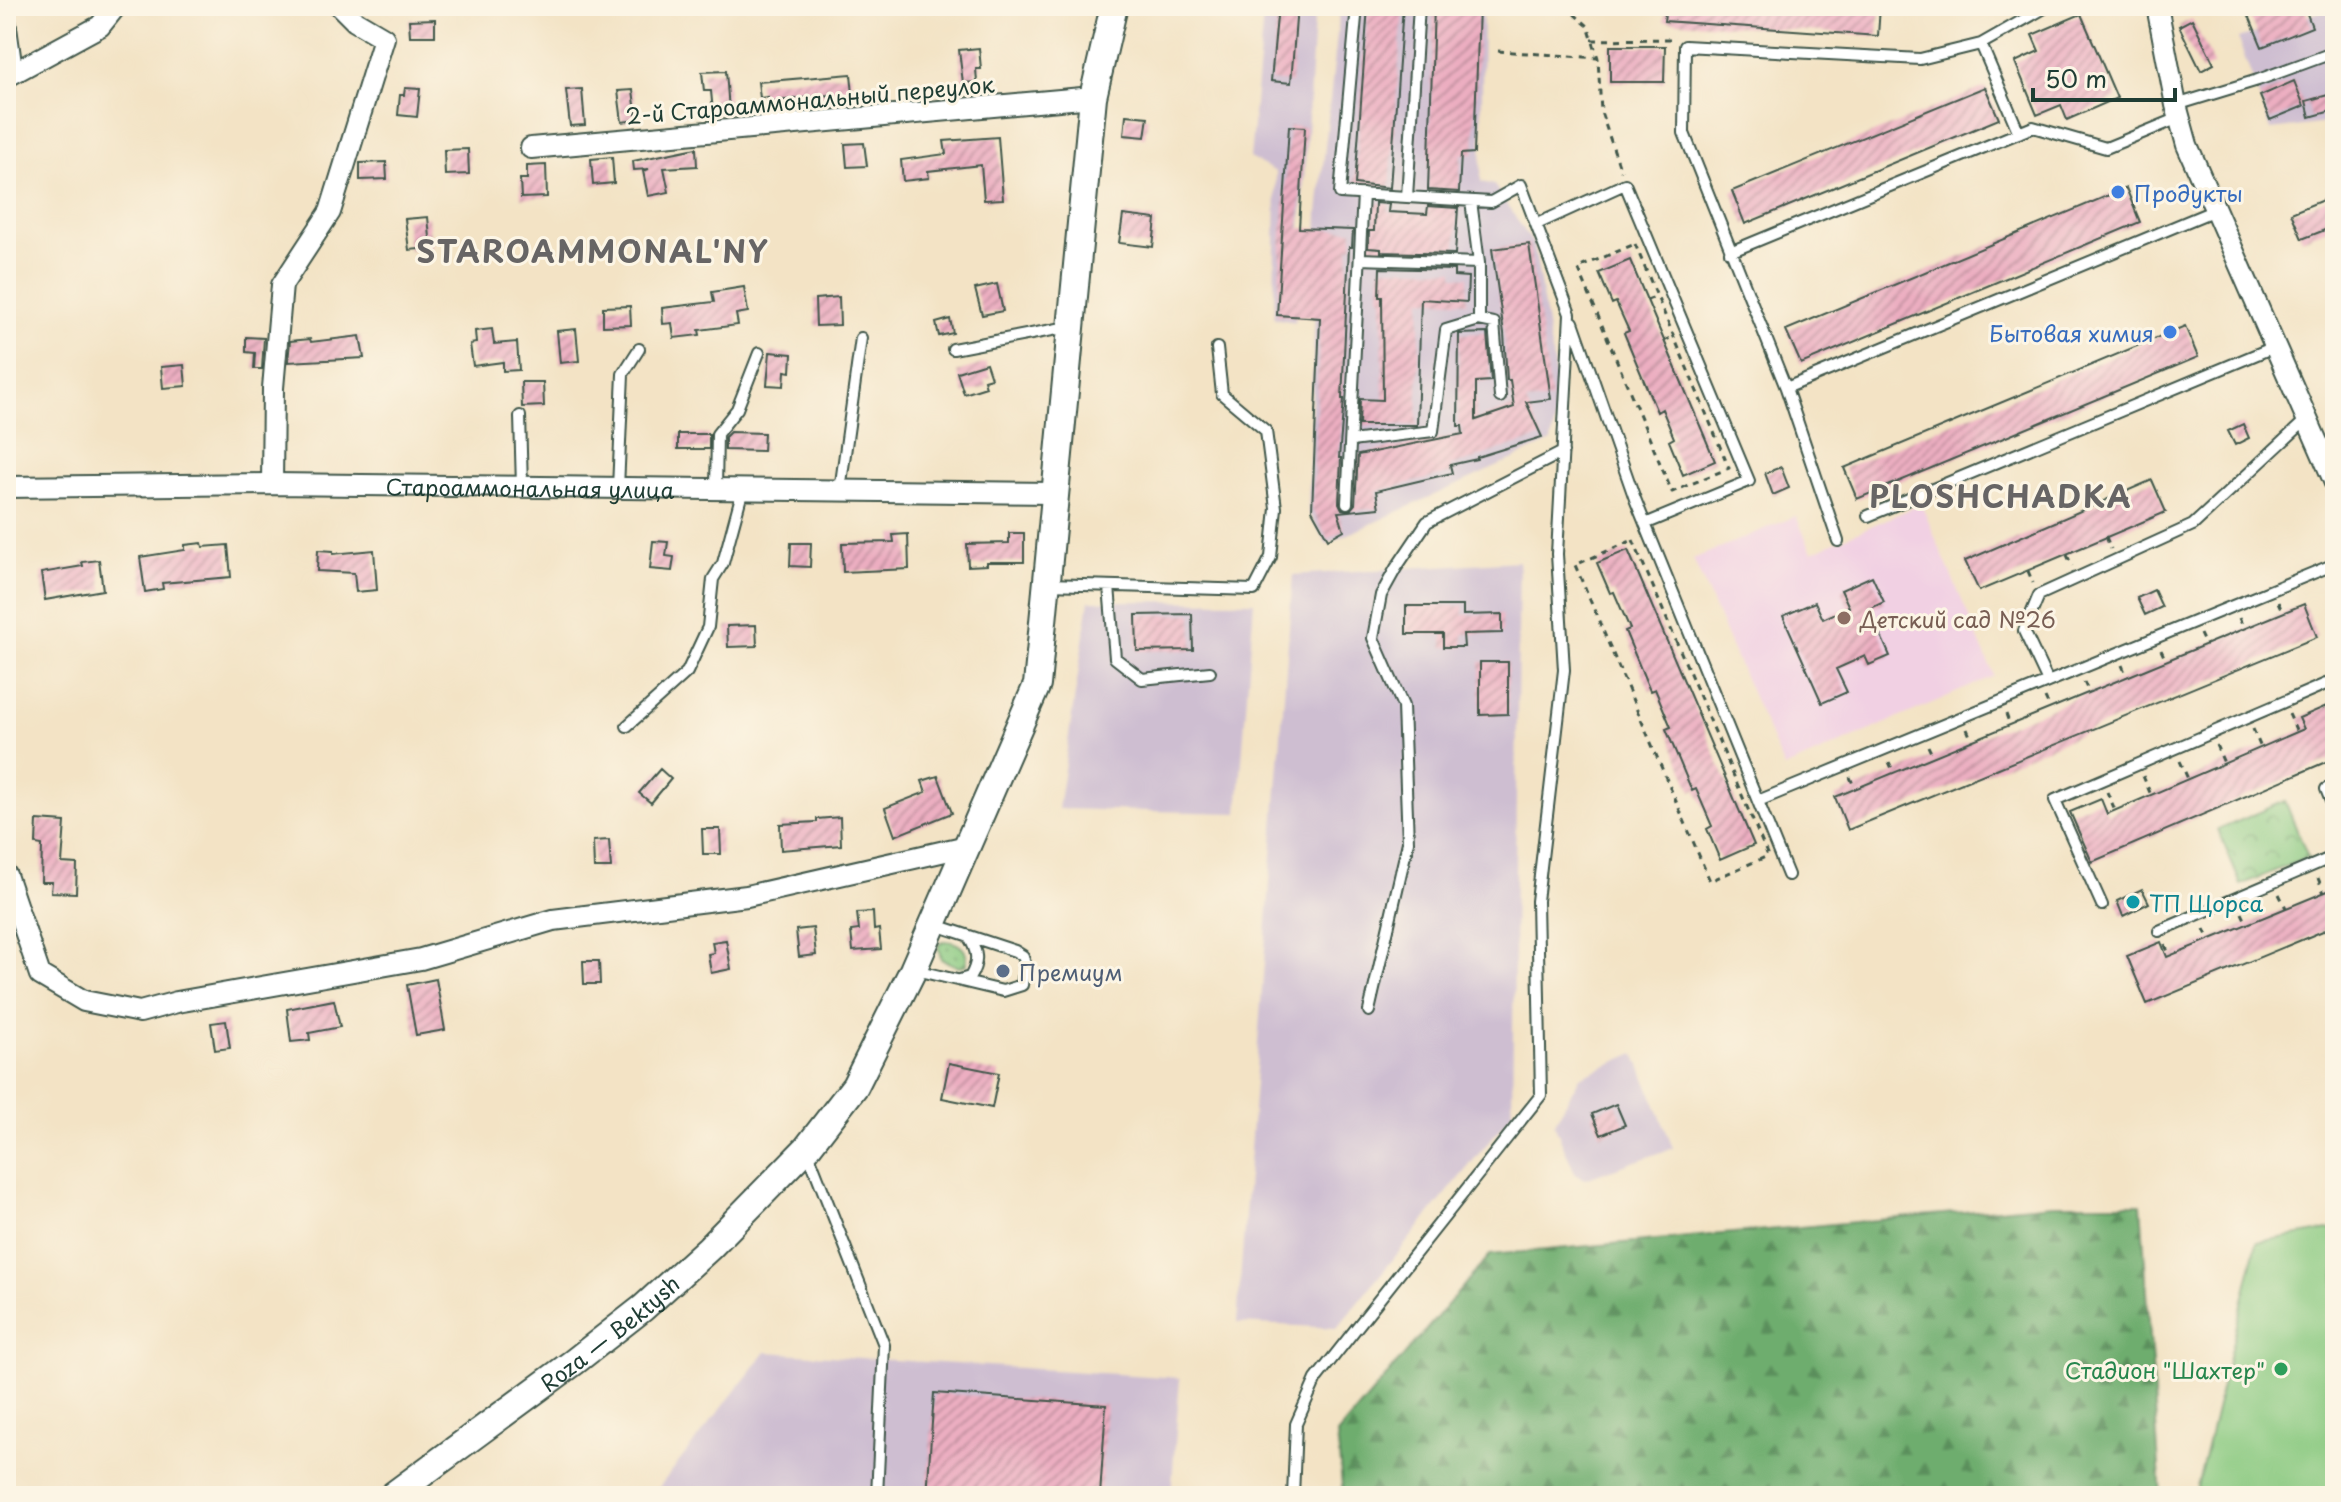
<svg xmlns="http://www.w3.org/2000/svg" width="2341" height="1502" viewBox="0 0 2341 1502" font-family="'Playpen Sans',sans-serif">
<style>
.built{fill:#f1d0e3}
.industrial{fill:#cebed1}
.grass{fill:url(#grass-dots);stroke:#54835a;stroke-width:2}
.forest{fill:url(#forest-firs);stroke:#467551;stroke-width:2}
.park{fill:url(#park-crowns);stroke:#54835a;stroke-width:2}
.garden{fill:#89c980;stroke:#54835a;stroke-width:2}
.building{fill:url(#building-hatch)}
.lines{fill:none;stroke-linecap:round;stroke-linejoin:round}
.service-casing{stroke:#3f564a;stroke-width:14}
.minor-casing{stroke:#3f564a;stroke-width:24}
.tertiary-casing{stroke:#3f564a;stroke-width:30}
.path{stroke:#3f564a;stroke-width:3;stroke-dasharray:6 6;stroke-linecap:butt}
.service{stroke:#fff;stroke-width:10}
.minor{stroke:#fff;stroke-width:20}
.tertiary{stroke:#fff;stroke-width:26}
.shop-dot{fill:#3f7fe0;stroke:#fcf5e5;stroke-width:3}
.education-dot{fill:#8d6e63;stroke:#fcf5e5;stroke-width:3}
.culture-dot{fill:#0f9aa8;stroke:#fcf5e5;stroke-width:3}
.service-dot{fill:#5c6f8a;stroke:#fcf5e5;stroke-width:3}
.leisure-dot{fill:#2e9e5b;stroke:#fcf5e5;stroke-width:3}
.labels{text-anchor:middle;dominant-baseline:central;stroke-width:6;stroke-linejoin:round;paint-order:stroke}
.street-label{font-size:22px;fill:#1f3d34;stroke:#fcf5e5}
.shop-label{font-size:22px;fill:#366cbe;stroke:#fcf5e5;text-anchor:start}
.education-label{font-size:22px;fill:#785e54;stroke:#fcf5e5;text-anchor:start}
.culture-label{font-size:22px;fill:#0d838f;stroke:#fcf5e5;text-anchor:start}
.service-label{font-size:22px;fill:#4e5e75;stroke:#fcf5e5;text-anchor:start}
.leisure-label{font-size:22px;fill:#27864d;stroke:#fcf5e5;text-anchor:end}
.district-label{font-size:30px;font-weight:bold;letter-spacing:2px;fill:#676565;stroke:#fcf5e5}
</style>
<defs>
<pattern id="grass-dots" width="8" height="8" patternUnits="userSpaceOnUse" patternTransform="scale(2)"><rect width="8" height="8" fill="#89c980"/><path d="M2 2h.1M6 6h.1" fill="none" stroke="#6fa46a" stroke-width="1.8" stroke-linecap="round"/></pattern>
<pattern id="forest-firs" width="22" height="20" patternUnits="userSpaceOnUse" patternTransform="scale(2)"><rect width="22" height="20" fill="#6ead6e"/><path d="M5 1l3.5 6h-7zM16 11l3.5 6h-7z" fill="#5a8e5b"/></pattern>
<pattern id="park-crowns" width="20" height="18" patternUnits="userSpaceOnUse" patternTransform="scale(2)"><rect width="20" height="18" fill="#89c980"/><path d="M2 6a3 3 0 1 1 6 0M12 15a3 3 0 1 1 6 0" fill="none" stroke="#6fa46a"/></pattern>
<pattern id="building-hatch" width="6" height="6" patternUnits="userSpaceOnUse" patternTransform="scale(2)"><rect width="6" height="6" fill="#ecaec1"/><path d="M-1 1l2-2M0 6l6-6M5 7l2-2" fill="none" stroke="#bf8f9e"/></pattern>
</defs>
<rect width="100%" height="100%" fill="#fcf5e5"/>
<filter id="ink" filterUnits="userSpaceOnUse"><feTurbulence type="fractalNoise" baseFrequency=".0125" numOctaves="2"/><feDisplacementMap in="SourceGraphic" scale="16" xChannelSelector="R" yChannelSelector="G"/><feConvolveMatrix kernelMatrix="1 2 1 2 8 2 1 2 1" color-interpolation-filters="sRGB"/></filter>
<filter id="wash" filterUnits="userSpaceOnUse"><feTurbulence type="fractalNoise" baseFrequency=".006" numOctaves="4" result="noise"/><feDisplacementMap in="SourceGraphic" scale="32" xChannelSelector="R" yChannelSelector="G"/><feGaussianBlur stdDeviation="1.8" result="paint"/><feColorMatrix in="noise" values="0 0 0 0 0 0 0 0 0 0 0 0 0 0 0 0 0 1.4 0 .05"/><feComposite in="paint" operator="in"/></filter>
<g filter="url(#wash)">
<rect width="100%" height="100%" fill="#f3e3c5"/>
<!-- built -->
<path class="built" d="M1921,504l73,172 -210,92 -91,-209 103,-43 16,36z"/>
<!-- industrial -->
<path class="industrial" d="M1264,6h51l-20,316 -21,-4 2,-146 -26,-14z
M1340,6h143l-2,176 13,3 40,60 25,154 -8,43 -224,102 -19,-32 10,-299z
M2335,7v115l-64,8 -33,-91z
M1519,561l-7,552 -175,215 -100,-5 56,-748z
M1089,601l165,1 -16,211 -180,-4z
M1635,1053l38,95 -88,31 -9,-4 -22,-51 26,-47z
M766,1352l414,26 -9,118h-519z"/>
<!-- grass -->
<path class="grass" d="M943,941c15,0 27,8 23,24l-7,2 -18,-8 -3,-14z"/>
<!-- forest -->
<path class="forest" d="M2053,1204h88l20,292h-818l-6,-62 153,-179z"/>
<!-- park -->
<path class="park" d="M2285,801l23,56 -67,28 -23,-55z"/>
<!-- garden -->
<path class="garden" d="M2335,1229v267h-140l62,-254z"/>
<g id="blocks">
<!-- building -->
<path class="building" d="M1278,6h19l-6,77 -20,-2z
M1368,6h35l-13,182 -35,-4z
M1434,6h45l-5,147 -13,1 -2,38 -31,-2z
M1666,6h214l-2,30 -214,-15z
M2245,6h59l8,21 -50,20z
M2081,14l36,84 -50,22 -6,-15 -24,10 -22,-53 24,-11 -7,-16z
M435,19v17h-25l-1,-16z
M2192,19l22,45 -13,7 -22,-45z
M1610,46h55l-1,36h-54z
M979,48l2,21h-5l1,13 -14,1 -4,-33z
M726,71l3,40 -16,1 -2,-21h-7l-2,-19z
M851,74l3,30 -24,2 -1,-11 -61,7v-5l-8,1 -2,-16z
M2294,81l10,25 -34,14 -10,-24z
M1985,87l14,32 -254,105 -13,-33z
M405,88l15,1 -3,28 -19,-2 2,-20h4z
M582,89l3,36 -15,1 -4,-36z
M633,90l4,30 -15,2 -4,-31z
M2335,93v17l-25,7 -4,-16z
M1126,115l22,2 -3,20 -21,-2z
M1289,126l16,1 -6,101 54,2 -1,17h-3l-7,152h2l-5,59h2l-2,45 3,6 8,1 5,-6 3,-49 105,-21 -1,-8h-4l1,-92 28,-1 4,48 -15,1v38l38,-13 -4,-27h-3l-3,-47 -12,-84 37,-5 22,155 -25,3 16,35 -65,20v2l-27,6 2,8 -76,18 3,17 -41,4 6,18 -16,9 -16,-29 8,-192 -43,-3z
M998,137l5,62 -19,1 -3,-35 -53,6 1,7 -26,3 -2,-21 45,-6 -2,-13z
M864,143l3,23 -20,1 -2,-23z
M696,148l1,18 -33,2 5,24 -21,4 -5,-25 6,-2 -15,1 -1,-9z
M468,149l1,25 -24,1 -1,-25z
M612,157l2,26 -21,2 -2,-26z
M386,162l1,17 -27,1v-17z
M546,165l1,32 -26,1 -1,-19h7v-13z
M2126,188l14,34 -339,142 -15,-34z
M2335,195v31l-33,13 -11,-26z
M1375,203l14,1 -1,8 39,2 1,-8 30,2 -3,46 -74,-2v-3l-13,-1 1,-17h5z
M1123,215l33,4 -3,28 -34,-4z
M428,217l3,31 -22,2 -4,-31z
M1630,260l85,201 -32,14 -14,-34 5,-3 -12,-29 -5,3 -33,-79 5,-2 -13,-29 -4,2 -13,-31z
M1380,268l74,2v6l14,1 -1,25 -46,-3 -4,126h-58l1,-26 23,1 -1,-103h-3z
M997,284l6,27 -21,4 -7,-26z
M744,287l4,25 -12,2 2,11 -39,5 1,5 -26,3 -2,-15 -9,1 -1,-16 52,-6 -2,-10z
M839,297l1,28 -24,1 -1,-27z
M630,306l1,19 -28,1v-19z
M950,319l3,14 -14,3 -3,-13z
M2185,326l13,31 -341,142 -13,-31z
M492,329l2,15 23,-2 2,28 -16,1v-9l-30,4 -3,-22 6,-1 -1,-12z
M576,329l3,32 -19,2 -3,-32z
M360,336l4,22 -76,4 2,-21 20,-2 1,3z
M246,337l18,1 -2,31h-8l1,-16 -9,-1z
M770,352l22,2 -1,18 -6,-1 -1,15 -17,-1z
M986,363l5,15 -7,2 2,7 -22,7 -7,-22z
M184,365l2,21 -23,2 -2,-21z
M521,382h22l1,24 -22,1z
M2243,424l6,14 -14,7 -7,-14z
M730,432l34,1 -1,18 -38,-1v-13z
M678,434h31v15h-31z
M1781,467l8,21 -16,7 -8,-22z
M2152,480l14,32 -187,79 -14,-30z
M1009,533h15v29h-37v3l-19,1 -1,-22 42,-1z
M908,534l1,35 -66,3 -1,-29 52,-1 -1,-7z
M653,541l15,1 -2,14 8,1 -2,14 -22,-2z
M202,543l1,4 25,-2 3,32 -69,6 1,6 -18,3 -5,-35 45,-7v-5z
M791,543h20l-1,24 -20,-1z
M318,550l15,1v3l41,-4 3,40 -21,2 -2,-19 -37,-2z
M1628,550l126,295 -34,15 -13,-31 5,-3 -16,-37 -4,2 -26,-62 5,-2 -16,-38 -5,2 -25,-60 5,-2 -16,-37 -4,1 -13,-30z
M99,560l4,30 -58,10 -4,-27 42,-7 -1,-4z
M1872,576l12,26 -15,7 21,47 -21,9 -4,-9 -29,13 11,23 -25,11 -39,-87 32,-14 8,17 26,-12 -8,-17z
M2154,590l8,17 -17,8 -8,-17z
M2304,604l13,33 -469,193 -13,-33z
M1406,606h57v9l39,-1v19l-39,1 1,13h-21v-13h-37z
M1192,614l1,36 -56,1 -1,-36z
M756,625l1,21 -29,1 -1,-21z
M1480,662h28v52l-28,1z
M2331,704l4,8v46l-243,104 -22,-50 31,-13 6,15 197,-85 -5,-11z
M660,769l11,10 -20,24 -12,-10z
M938,776l14,37 -57,23 -10,-28 41,-16 -4,-11z
M840,817l1,28 -60,5 -1,-26 37,-2v-3z
M37,820l28,2 -3,41 15,1 -1,29 -25,-1 1,-10h-11l1,-37 -6,-1z
M702,829h18l1,25h-18z
M609,840l2,28h-17l-1,-27z
M2335,888v38l-188,78 -20,-48 34,-14 6,15z
M2142,889l7,14 -26,13 -6,-15z
M873,912l1,18 5,-1 2,20 -28,2 -2,-20 8,-1 -2,-17z
M813,928l3,27 -17,2 -3,-27z
M726,940l5,29 -20,4 -3,-19 6,-1 -2,-11z
M583,961h16l1,23h-16z
M436,979l9,51 -29,5 -9,-50z
M334,1000l6,27 -31,6 1,7 -19,2 -4,-33z
M226,1021l4,27 -15,2 -4,-27z
M949,1063l50,10 -7,35 -50,-10z
M1616,1104l9,21 -24,10 -9,-21z
M934,1393l172,12 -6,91h-173z"/>
</g>
</g>
<g filter="url(#ink)">
<use href="#blocks" fill-opacity="0" stroke="#3f564a" stroke-width="2"/>
<g class="lines">
<defs>
<path id="service" d="M8,6l9,64
M1357,6l-17,187 67,4
M1981,44l38,89
M2176,105l82,-25 77,-28
M1537,224l88,-40 124,297 -104,43
M1730,252l303,-125 73,21 73,-30
M1360,259l119,4
M1479,320l15,3 6,74
M1573,322l62,177 153,376
M953,349l115,-22
M1786,388l429,-178
M520,416l2,71
M1351,441l82,-10 13,-101 33,-10v-57l-8,-62
M618,488l5,-114 16,-25
M716,489l1,-55 20,-25 22,-56
M840,490l21,-152
M1347,503l16,-309
M1868,516l406,-169
M1838,541l-52,-153 -102,-255 1,-87 235,13 61,-15 67,-38
M1048,584l206,6 17,-33 5,-49 -10,-77 -44,-37 -5,-46
M1109,586l6,72 27,21 68,-7
M2048,682l-24,-51 15,-36 154,-70 114,-106
M627,726l60,-54 21,-45 5,-48 10,-16 20,-74
M2335,785l-9,4 9,22
M1758,801l577,-237
M2102,905l-47,-105 280,-120
M2159,931l176,-75
M915,970l88,21 19,-6 3,-21 -2,-8 -8,-5 -82,-27
M960,980l10,-3c9,-15 8,-26 -2,-41
M1369,1011l39,-169 -5,-136 -30,-68 8,-43 15,-27 31,-46 136,-70
M807,1150l77,195 -7,151
M1293,1496l3,-72 20,-45 225,-284 -4,-194 27,-231 -7,-116 13,-240 -49,-129 -30,17 -84,-5 12,-191"/>
<g id="minor">
<path d="M2157,6l19,99 11,40 148,338"/>
<path d="M6,77l94,-51 16,-20"/>
<path d="M531,148l562,-51"/>
<path d="M272,484l1,-96 9,-103 48,-73 54,-174 -29,-17 -15,-15"/>
<path id="s1" d="M6,487l266,-3 782,9"/>
<path d="M6,875l34,100 44,26 56,11 37,-10 244,-43 132,-39 194,-24 220,-50"/>
</g>
<g id="tertiary">
<path id="s2" d="M392,1496l182,-134 69,-54 66,-60 98,-100 48,-62 58,-116 124,-285 56,-588 21,-91"/>
</g>
</defs>
<!-- service casing -->
<use href="#service" class="service-casing"/>
<!-- minor casing -->
<use href="#minor" class="minor-casing"/>
<!-- tertiary casing -->
<use href="#tertiary" class="tertiary-casing"/>
<!-- path -->
<path class="path" d="M1565,6l23,20 10,32
M1592,40l79,-1
M1498,51l100,7 3,54 20,59
M1635,244l94,224 -57,24 -94,-224z
M1647,300l10,-4
M1664,341l10,-5
M2106,537l5,12
M1633,540l135,316 -58,25 -135,-316z
M2067,555l5,11
M2028,571l5,12
M2278,602l5,11
M2239,618l5,11
M2200,634l5,11
M2161,650l5,11
M2122,665l5,12
M2084,682l5,11
M2045,698l5,11
M2006,714l4,11
M2289,714l8,18
M1967,729l5,12
M2253,729l8,19
M2216,745l8,18
M1928,746l5,11
M2180,761l8,18
M1889,762l5,11
M2143,776l8,19
M1850,777l5,12
M2107,792l8,18
M2318,878l6,15
M2279,894l7,14
M2242,913l5,11
M2204,929l5,11
M2165,945l5,11"/>
<!-- service -->
<use href="#service" class="service"/>
<!-- minor -->
<use href="#minor" class="minor"/>
<!-- tertiary -->
<use href="#tertiary" class="tertiary"/>
</g>
</g>
<!-- markers -->
<g class="shop-dot">
<circle cx="2118" cy="192" r="8"/>
<circle cx="2170" cy="332" r="8"/>
</g>
<circle class="education-dot" cx="1844" cy="618" r="8"/>
<circle class="culture-dot" cx="2133" cy="902" r="8"/>
<circle class="service-dot" cx="1003" cy="971" r="8"/>
<circle class="leisure-dot" cx="2281" cy="1369" r="8"/>
<g class="labels">
<!-- street labels -->
<g class="street-label">
<text transform="translate(810 99) rotate(-5)">2-й Староаммональный переулок</text>
<text stroke="none"><textPath href="#s1" startOffset="524">Староаммональная улица</textPath></text>
<text stroke="none"><textPath href="#s2" startOffset="272">Roza — Bektysh</textPath></text>
</g>
<!-- shop labels -->
<g class="shop-label">
<text x="2134" y="192">Продукты</text>
<text x="2154" y="332" text-anchor="end">Бытовая химия</text>
</g>
<!-- education labels -->
<g class="education-label">
<text x="1860" y="618">Детский сад №26</text>
</g>
<!-- culture labels -->
<g class="culture-label">
<text x="2149" y="902">ТП Щорса</text>
</g>
<!-- service labels -->
<g class="service-label">
<text x="1019" y="971">Премиум</text>
</g>
<!-- leisure labels -->
<g class="leisure-label">
<text x="2265" y="1369">Стадион "Шахтер"</text>
</g>
<!-- district labels -->
<g class="district-label">
<text x="593" y="250">STAROAMMONAL'NY</text>
<text x="2001" y="495">PLOSHCHADKA</text>
</g>
</g>
<!-- margin -->
<rect width="2341" height="1502" fill="none" stroke="#fcf5e5" stroke-width="32"/>
<!-- scale -->
<path d="M2033 88v12h142v-12" fill="none" stroke="#1f3d34" stroke-width="4"/>
<text x="2045" y="88" font-size="24" fill="#1f3d34" stroke="#fcf5e5" stroke-width="6" paint-order="stroke">50 m</text>
</svg>
